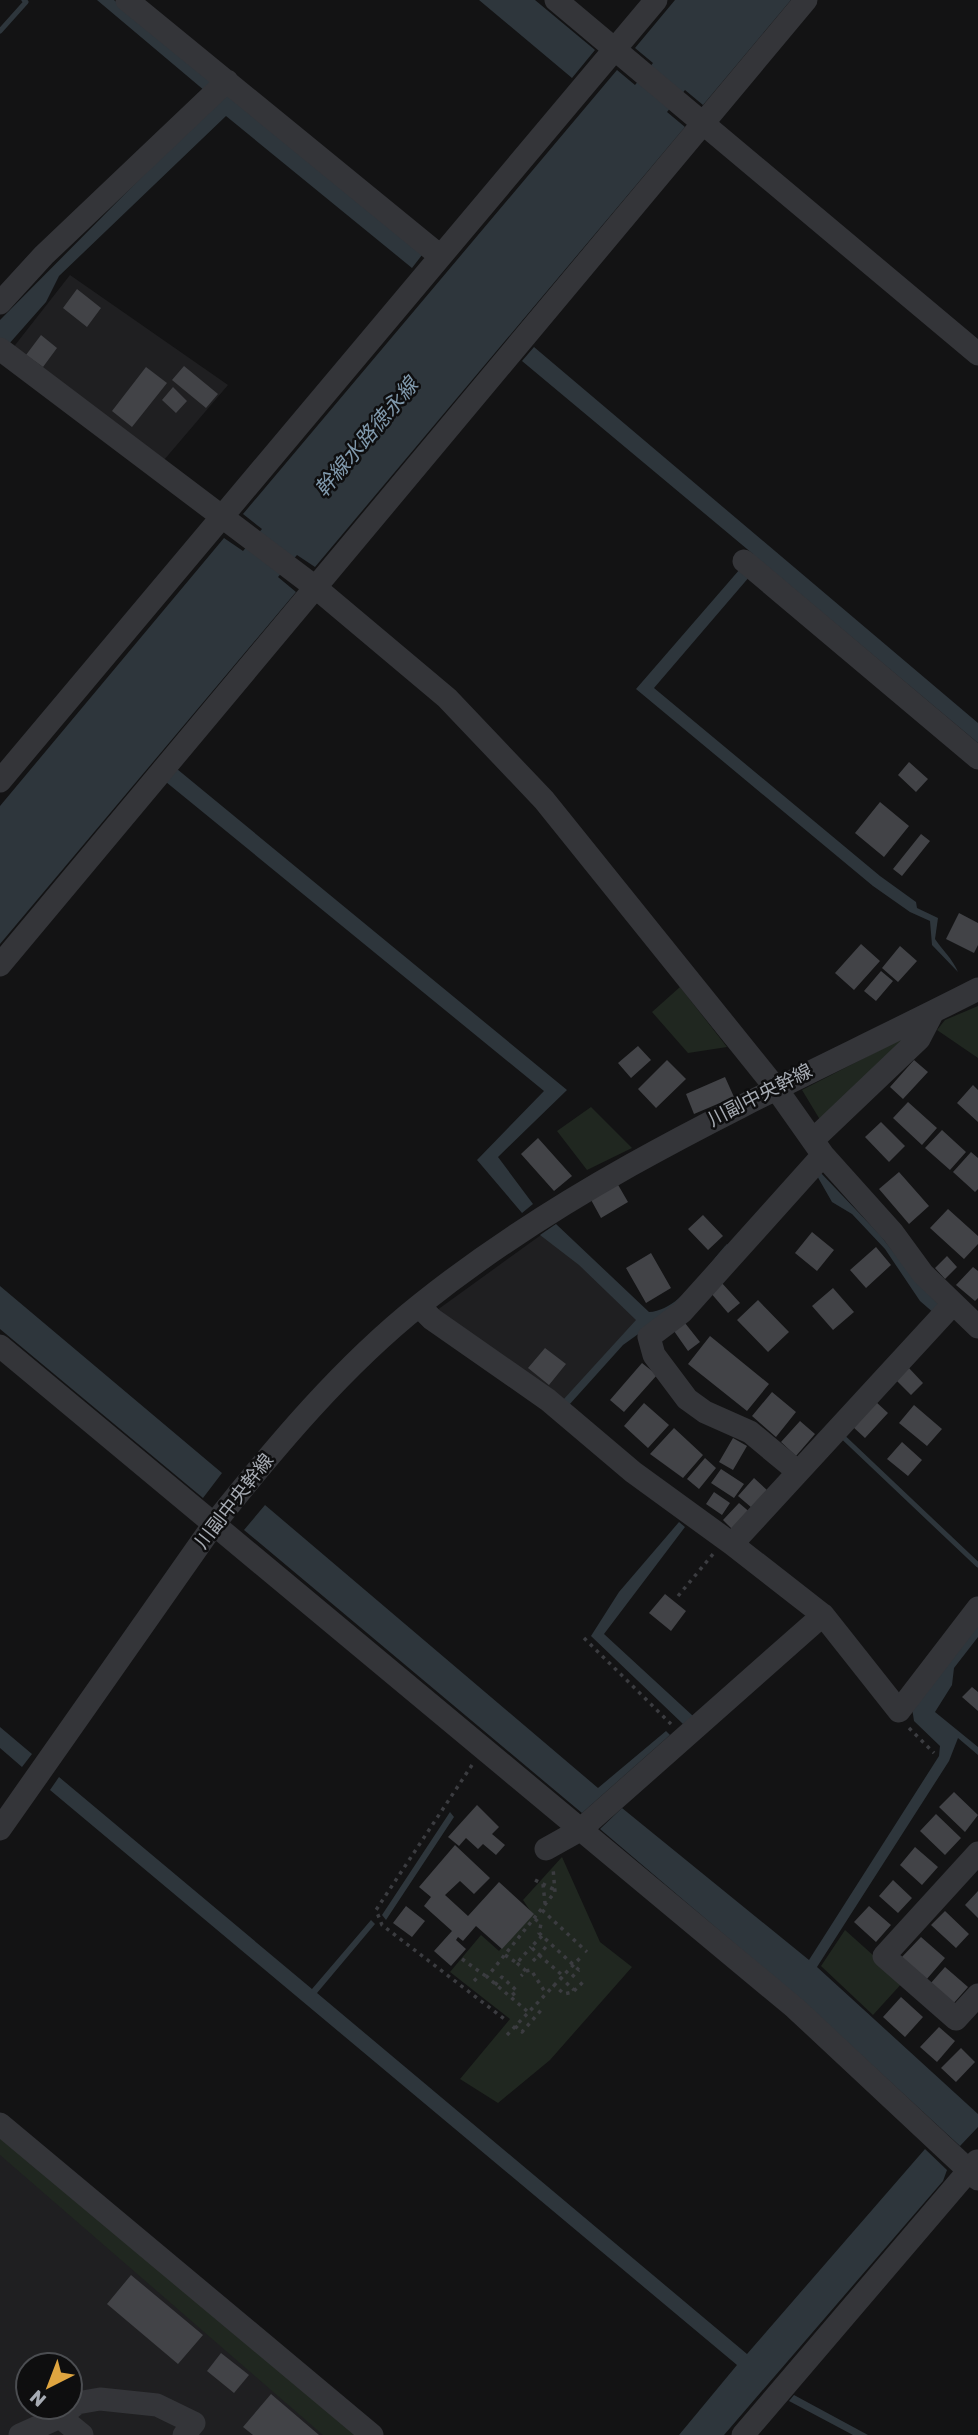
<svg xmlns="http://www.w3.org/2000/svg" width="978" height="2435" viewBox="0 0 978 2435" font-family="Rubik,'Noto Sans JP',sans-serif">
<style>
.built{fill:#1f1f21;fill-rule:evenodd}
.green{fill:#202720}
.water{fill:#2e363c}
.lines{fill:none;stroke-linecap:round;stroke-linejoin:round}
.stream{stroke:#2e363c;stroke-width:5}
.building{fill:#424347}
.path{stroke:#3b3c40;stroke-width:3.5;stroke-dasharray:3.5 5;stroke-linecap:butt}
.minor{stroke:#343539;stroke-width:23}
.labels{text-anchor:middle;dominant-baseline:central;stroke-width:5;stroke-linejoin:round;paint-order:stroke}
.street-label{font-size:19px;fill:#a6abb3;stroke:#0e0e0f}
.water-label{font-size:21px;font-style:italic;fill:#8099ac;stroke:#0e0e0f}
</style>
<rect width="100%" height="100%" fill="#131314"/>
<!-- built -->
<path class="built" d="M70,275l158,110 -64,75 -152,-111z
M552,1227l91,91 -78,87 -132,-92z
M0,2133l359,302h-359zM28,2365h42v42h-42z"/>
<!-- green -->
<path class="green" d="M680,987l47,60 -39,6 -36,-41z
M978,1006v52l-41,-28 8,-10z
M903,1038l7,5 -88,80 -20,-33z
M591,1107l41,41 -45,22 -30,-39z
M562,1857l38,85 32,25 -82,93 -52,43 -38,-24 50,-60 -60,-47 31,-37 18,16 32,-39 -8,-12z
M845,1930l58,52 -30,33 -52,-49z
M0,2133l359,302h-36l-323,-280z"/>
<!-- water -->
<path class="water" d="M97,0h17l98,82 -7,9z
M479,0h56l60,50 -23,28z
M675,0h116l-88,105 -18,-15 -18,22 18,15 -370,440 -18,-12 -19,22 18,15 -296,352v-138l224,-268 19,13 19,-22 -19,-15 374,-444 18,15 18,-22 -18,-15z
M226,92l196,163 -10,13 -186,-152 -167,160 -13,26 -38,43 -8,-7v-18z
M534,347l444,376v20l-216,-181 -108,126 226,188 36,26 1,6 21,10 -3,21c8,12 17,19 23,33l-26,-27 -2,-24 -20,-9 -37,-26 -237,-197 117,-135 -231,-193z
M177,769l390,321 -69,67 35,47 -11,9 -45,-53 67,-69 -378,-309z
M819,1171l61,64 33,42 29,31 -7,6 -15,-13 -35,-52 -33,-35 -20,-12 -16,-28z
M556,1224l93,88c31,-1 58,-47 78,-68l4,5 -51,55 -57,41 -54,60 -6,-5 73,-80 -57,-55 -39,-30z
M0,1286l222,187 -19,25 -203,-169z
M265,1505l333,283 68,-57 4,4 -88,78 -338,-283z
M679,1522l6,5 -81,107 89,82 -10,8 -92,-88 28,-44z
M978,1623v14l-24,31 -2,17 -17,27 43,35v8l-20,-17 -9,23 -132,206 161,147v13l-18,19 -153,-141 -207,-176 22,-21 187,152 130,-204 1,-10 -26,-25 -2,-13z
M0,1727l32,27 -10,13 -22,-19z
M59,1777l253,212 59,-69 4,4 -58,69 430,361 178,-205 22,21 -4,11 -219,254h-45l58,-70 -687,-575z
M450,1812l4,5 -68,103 -4,-5z
M794,2395l74,40h-15l-64,-34z"/>
<g class="lines">
<!-- stream -->
<path class="stream" d="M0,31l26,-29 -2,-2
M843,1437l135,128"/>
</g>
<!-- building -->
<path class="building" d="M77,289l24,19 -14,19 -24,-19z
M41,335l16,13 -14,19 -17,-12z
M184,366l34,28 -12,14 -34,-28z
M146,367l21,16 -35,44 -20,-16z
M173,387l14,14 -11,12 -14,-13z
M909,762l19,17 -12,13 -18,-17z
M880,802l29,24 -25,31 -29,-24z
M921,834l9,7 -28,35 -9,-7z
M959,913l19,10v22l-4,8 -28,-14z
M861,944l19,17 -26,29 -19,-17z
M900,946l17,15 -19,21 -16,-14z
M881,971l12,10 -17,20 -12,-10z
M638,1046l13,14 -20,18 -13,-15z
M667,1060l19,19 -30,29 -18,-19z
M914,1060l14,12 -25,27 -13,-12z
M725,1077l9,20 -40,17 -8,-20z
M973,1085l5,5v32l-21,-19z
M908,1102l29,26 -15,17 -29,-27z
M881,1122l24,24 -16,16 -24,-25z
M942,1130l24,22 -16,18 -25,-22z
M538,1138l34,38 -18,15 -33,-37z
M971,1152l7,6v31l-3,3 -22,-20z
M899,1172l30,34 -20,18 -30,-35z
M617,1183l11,19 -27,16 -11,-20z
M948,1209l30,27v8l-14,15 -34,-31z
M703,1215l20,21 -15,14 -20,-21z
M812,1232l22,18 -17,21 -22,-18z
M876,1247l15,18 -25,23 -16,-18z
M651,1253l20,35 -25,15 -20,-35z
M947,1256l10,11 -12,12 -10,-11z
M973,1267l5,4v27l-3,3 -19,-16z
M721,1282l19,21 -12,10 -18,-21z
M833,1288l21,24 -21,18 -21,-24z
M758,1300l31,32 -21,20 -31,-32z
M685,1323l15,19 -12,9 -14,-20z
M710,1336l59,48 -22,27 -59,-47z
M545,1348l21,16 -17,21 -21,-17z
M642,1363l15,12 -33,37 -14,-12z
M908,1367l15,16 -12,12 -15,-15z
M772,1392l24,20 -20,25 -24,-21z
M875,1401l13,12 -23,25 -13,-12z
M644,1403l25,22 -21,23 -24,-22z
M914,1405l28,24 -15,17 -28,-23z
M800,1421l15,13 -19,22 -15,-14z
M674,1428l29,27 -20,23 -33,-24z
M733,1438l14,8 -14,24 -14,-8z
M902,1442l20,18 -14,16 -21,-17z
M705,1458l11,10 -17,21 -12,-10z
M721,1469l23,15 -10,14 -23,-15z
M754,1478l14,13 -16,17 -14,-12z
M714,1492l16,11 -8,12 -16,-11z
M739,1503l13,11 -17,18 -12,-12z
M665,1594l21,17 -15,20 -22,-18z
M972,1687l6,5v19l-16,-14z
M954,1792l24,23 -13,17 -26,-25z
M477,1805l22,22 -7,7 13,11 -9,10 -13,-11 -5,5 -12,-11 -7,8 -11,-9z
M936,1814l25,24 -16,17 -25,-24z
M455,1845l35,33 -16,16 -14,-13 -15,14 23,21 31,-34 35,32 -32,35 -26,-23 -13,15 -5,-4 -2,3 10,9 -15,17 -17,-15 18,-20 -28,-25 7,-9 -12,-10z
M915,1847l23,20 -16,18 -22,-20z
M893,1880l19,18 -14,15 -19,-17z
M978,1891v27l-13,-13z
M406,1906l19,15 -13,16 -19,-14z
M869,1906l22,19 -15,17 -22,-20z
M945,1911l24,23 -13,14 -25,-23z
M921,1937l24,21 -19,22 -25,-22z
M945,1967l23,20 -15,17 -23,-20z
M901,1997l22,20 -18,20 -22,-20z
M939,2027l16,14 -18,21 -17,-15z
M961,2048l14,14 -19,20 -15,-14z
M131,2275l72,60 -25,29 -71,-60z
M221,2353l28,22 -15,18 -27,-22z
M271,2394l48,41h-66l-10,-8z"/>
<g class="lines">
<!-- path -->
<path class="path" d="M678,1596l36,-43
M584,1638l87,86
M909,1728l25,25
M472,1765l-96,145 6,15 125,96
M535,1880l20,10
M543,1884l2,19
M542,1910l45,42
M535,1919l6,5 -2,9 42,39
M542,1936l-11,11 8,8 10,-12
M505,1955l12,8 14,-16
M462,1959l25,18
M533,1961l6,-6 23,20
M517,1963l9,8 -5,5
M526,1971l5,-1 14,22
M560,1977l14,13
M572,1977l7,-7
M474,1981l6,-6
M553,1984l11,10 9,-2 12,-12
M495,1985l7,-8 15,14 -7,6
M527,2011l-40,-34 68,-85 -2,-24
M515,2026l7,6 21,-24
M507,2035l73,-77"/>
<!-- minor -->
<path class="minor" d="M127,0l313,256
M556,0l422,354
M0,303l44,-48 183,-174
M0,349l315,238 132,111 97,102 231,287 48,68 70,78 30,41 55,53
M744,561l234,197
M0,781l656,-781
M0,965l806,-965
M814,1139l105,-100 14,-27
M419,1306l13,13 116,81 85,72 99,72
M0,1346l795,662 183,171
M797,1471l-47,-39 -45,-20 -18,-13 -33,-44 -5,-18 33,-25 141,-157
M823,1615l76,96 79,-103
M0,1829l214,-305c62,-78 129,-158 207,-220 170,-136 365,-217 557,-315
M546,1849l34,-19 243,-215 -91,-71 221,-240
M978,1853l-94,103 72,63 22,-24
M0,2124l372,311
M60,2417l22,18
M20,2435l40,-18 17,-14 23,-4 57,6 37,18 -10,12
M743,2435l234,-274"/>
</g>
<g class="labels">
<!-- street labels -->
<g class="street-label">
<text transform="translate(760 1095) rotate(-27)">川副中央幹線</text>
<text transform="translate(234 1501) rotate(-52)">川副中央幹線</text>
</g>
<!-- water labels -->
<g class="water-label">
<text transform="translate(366 437) rotate(-50)">幹線水路徳永線</text>
</g>
</g>
<!-- north arrow -->
<g transform="translate(49 2386) rotate(222)"><circle r="33" fill="#0e0e0f" stroke="#4b4d51" stroke-width="2"/>
<path d="M0-5L12 26L0 18L-12 26Z" fill="#dfa540"/>
<text y="-10" font-size="19" font-weight="bold" text-anchor="middle" fill="#a6abb3">N</text>
</g>
</svg>
